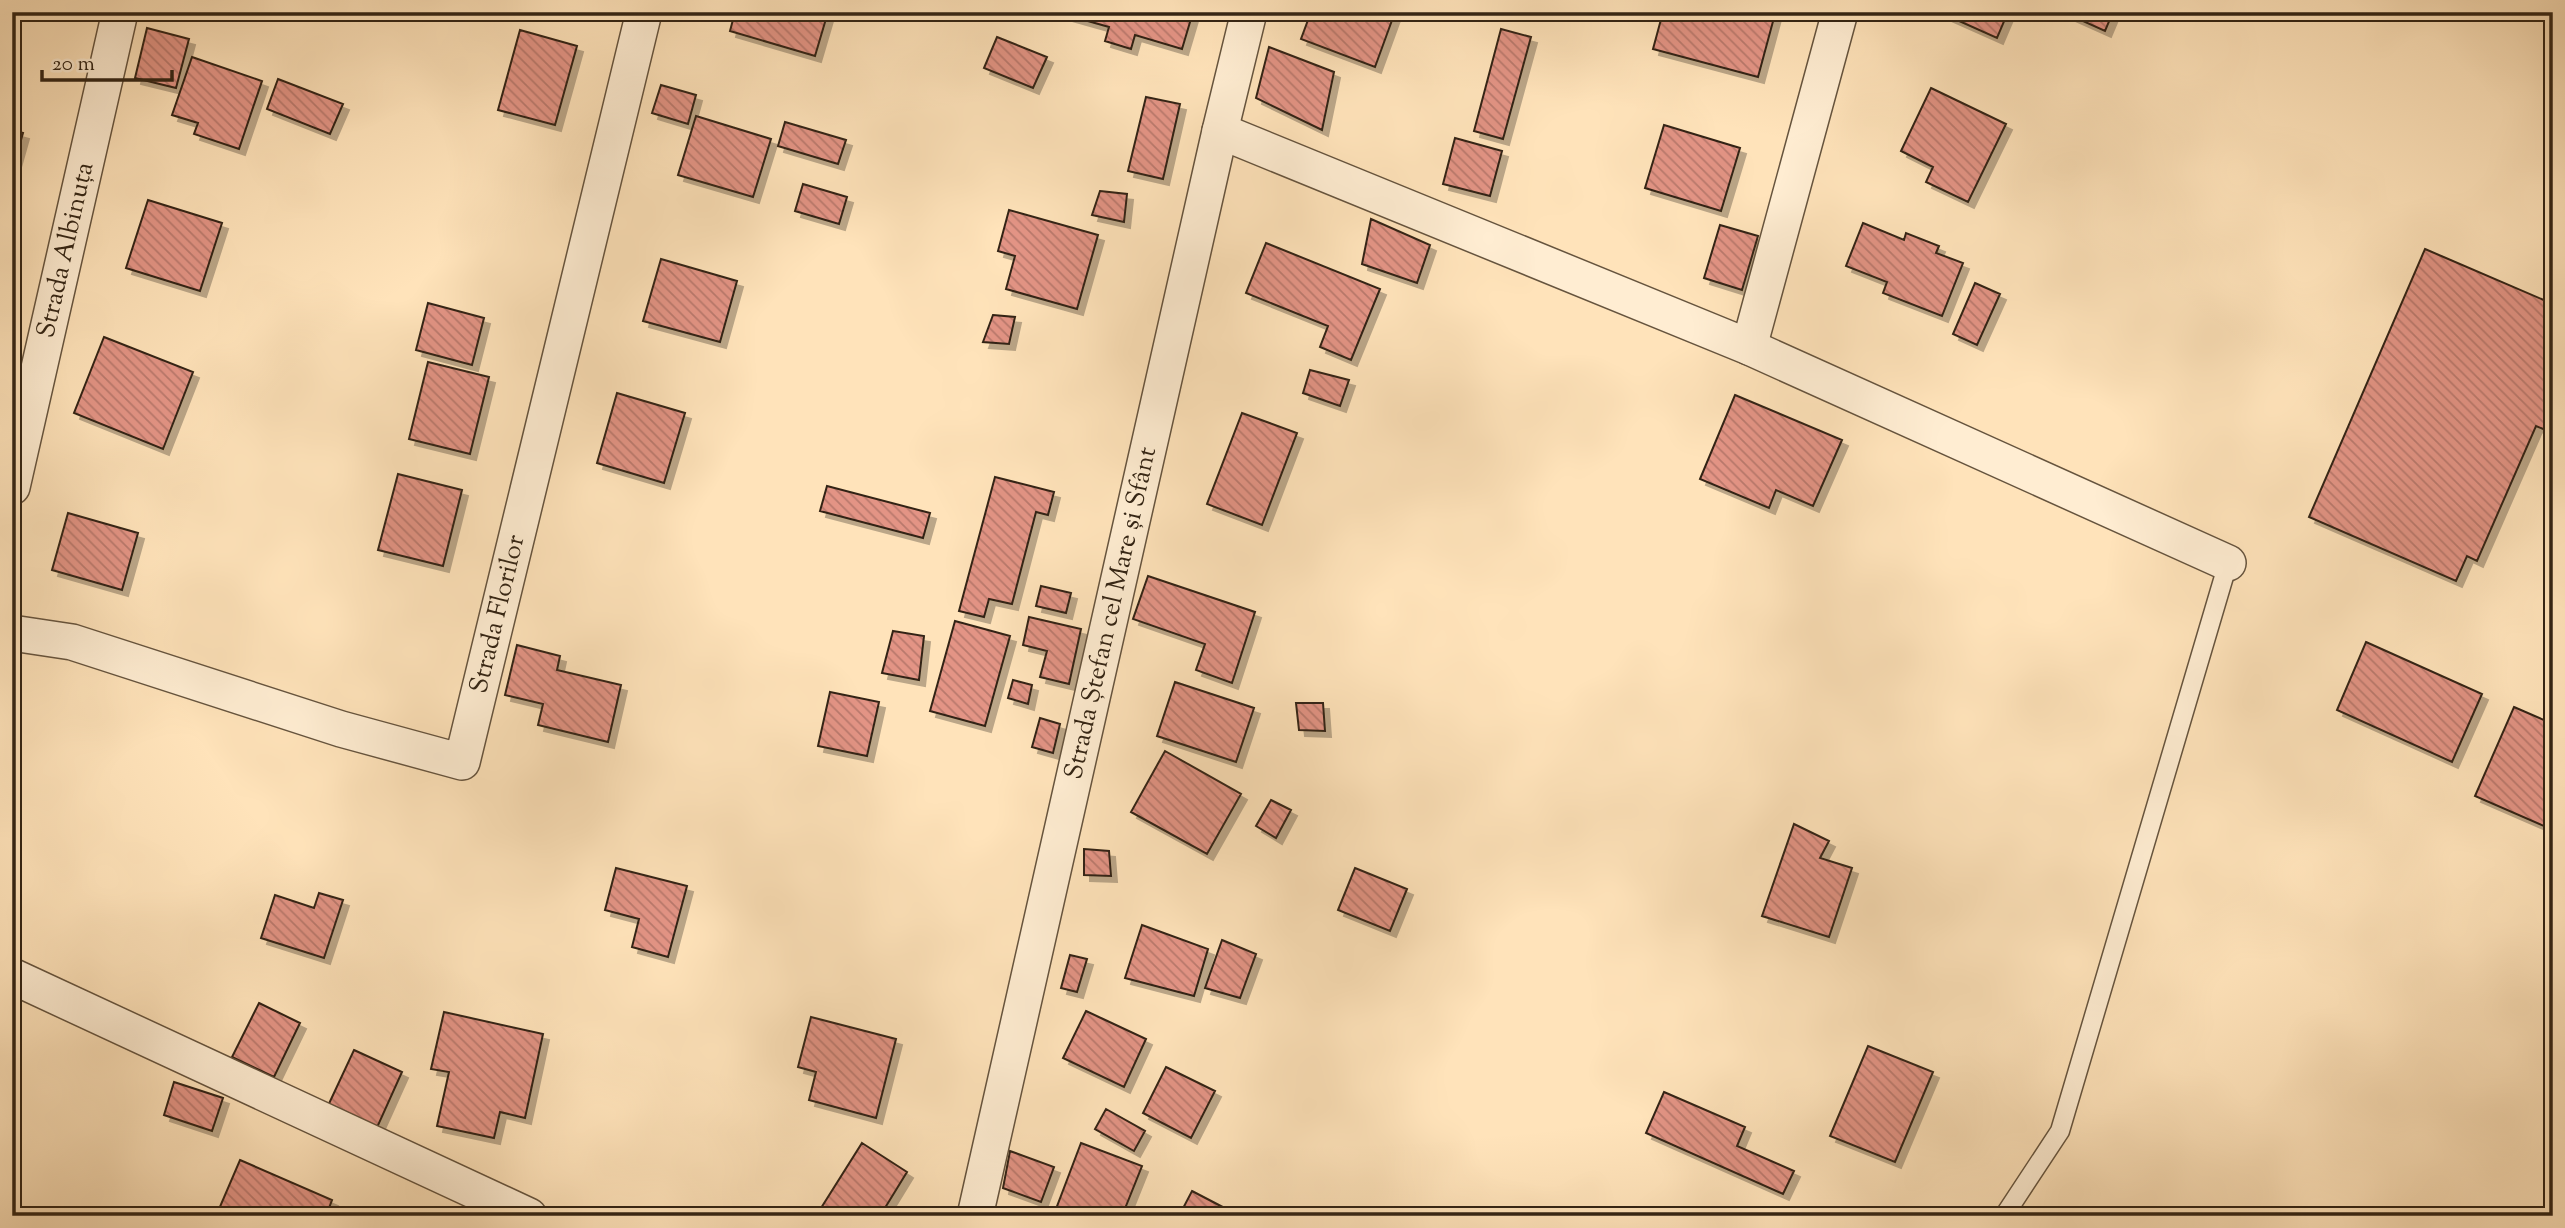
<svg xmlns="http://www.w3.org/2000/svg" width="2565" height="1228" viewBox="0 0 2565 1228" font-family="'Sorts Mill Goudy',serif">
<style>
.building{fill:url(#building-back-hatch);stroke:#332414;stroke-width:2;filter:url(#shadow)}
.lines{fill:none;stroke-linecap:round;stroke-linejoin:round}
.service-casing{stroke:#66543e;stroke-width:21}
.minor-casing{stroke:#66543e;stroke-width:38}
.service{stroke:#ffedd2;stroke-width:18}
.minor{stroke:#ffedd2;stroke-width:35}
.labels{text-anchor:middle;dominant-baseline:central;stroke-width:6;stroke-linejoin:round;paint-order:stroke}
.street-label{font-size:26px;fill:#332414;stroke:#ffedd2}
</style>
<defs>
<pattern id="building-back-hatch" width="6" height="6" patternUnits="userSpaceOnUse" patternTransform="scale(1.75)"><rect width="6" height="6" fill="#e39485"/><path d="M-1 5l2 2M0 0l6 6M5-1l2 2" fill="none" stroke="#b9796c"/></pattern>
<filter id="shadow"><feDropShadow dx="6" dy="6" stdDeviation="0" flood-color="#0004"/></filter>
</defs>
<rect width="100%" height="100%" fill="#ffe3ba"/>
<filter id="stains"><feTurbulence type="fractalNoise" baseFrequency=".00286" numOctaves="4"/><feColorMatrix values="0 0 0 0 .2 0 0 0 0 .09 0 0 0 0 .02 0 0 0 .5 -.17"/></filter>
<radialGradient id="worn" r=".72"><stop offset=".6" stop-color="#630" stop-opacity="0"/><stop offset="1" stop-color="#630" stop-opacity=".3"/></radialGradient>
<!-- building -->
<path class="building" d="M735,12h93l-13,44 -85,-25z
M1064,12h129l-11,37 -47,-14 -4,14 -26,-8 4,-14 -46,-13z
M1311,12h84l-20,55 -74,-28z
M1663,12l112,2 -17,63 -105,-28z
M1939,12h69l-11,26z
M2063,12h50l-8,19z
M147,28l42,11 -13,49 -41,-10z
M1501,29l30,8 -28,102 -29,-8z
M520,30l57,16 -22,79 -57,-15z
M997,37l50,20 -14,31 -49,-20z
M1269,47l65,25 -12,58 -66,-32z
M192,57l70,24 -23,68 -45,-15 4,-11 -26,-8z
M278,79l65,25 -13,30 -63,-25z
M661,85l35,10 -8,29 -36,-11z
M1931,88l75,36 -38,78 -42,-20 7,-15 -32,-16z
M1146,97l34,7 -17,75 -35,-8z
M696,116l75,23 -18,58 -75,-22z
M785,122l61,18 -8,24 -60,-18z
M1664,125l76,23 -19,63 -76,-23z
M12,130l11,3 -11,39z
M1455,138l47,13 -12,45 -47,-12z
M803,184l44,13 -8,27 -44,-13z
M1100,191l27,3 -3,28 -32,-7z
M148,200l74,23 -22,68 -74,-23z
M1009,210l89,25 -21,74 -71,-20 9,-33 -17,-5z
M1371,219l59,26 -13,38 -55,-19z
M1863,223l41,17 2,-7 33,13 -3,7 27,10 -21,53 -59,-23 4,-11 -41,-16z
M1720,225l38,11 -16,54 -38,-12z
M1266,243l114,46 -29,71 -31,-13 8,-21 -82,-33z
M2425,249l128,55v129l-17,-7 -59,135 -10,-5 -11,25 -147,-64z
M661,259l76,22 -17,61 -77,-21z
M1975,283l25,11 -23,51 -24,-11z
M428,303l56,15 -12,47 -56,-15z
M993,315l22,2 -6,27 -26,-2z
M104,337l89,35 -30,77 -89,-36z
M428,362l61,15 -19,77 -61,-15z
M1310,370l39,10 -9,26 -37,-13z
M617,393l68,20 -21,70 -67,-20z
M1735,395l107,45 -29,66 -37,-16 -7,18 -69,-29z
M1242,413l55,20 -35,92 -55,-21z
M398,474l64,16 -19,76 -65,-16z
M995,477l59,15 -6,23 -12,-3 -24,92 -23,-5 -5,18 -25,-6z
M827,486l103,27 -7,25 -103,-27z
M68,513l70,20 -16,57 -70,-20z
M1148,576l107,36 -23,71 -36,-13 9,-26 -72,-25z
M1041,586l30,7 -5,20 -30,-7z
M1029,617l52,12 -12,55 -29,-7 7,-26 -24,-6z
M955,621l55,15 -25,90 -55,-15z
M893,631l31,5 -5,44 -37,-7z
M2366,642l116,52 -30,68 -115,-52z
M517,645l43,11 -3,14 64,15 -13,57 -70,-17 5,-21 -38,-9z
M1013,680l19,5 -4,19 -20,-6z
M1175,682l79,26 -18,54 -79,-26z
M830,692l49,10 -12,54 -49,-10z
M1296,703h27l2,28 -26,-1z
M2514,707l39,17v106l-78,-34z
M1040,718l20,6 -7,29 -21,-6z
M1165,751l76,43 -34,60 -76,-42z
M1271,800l20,10 -15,28 -20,-12z
M1794,824l35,17 -9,17 32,10 -23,69 -67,-21z
M1084,849l25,2 2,25 -27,-1z
M616,868l71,18 -19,71 -36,-10 7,-28 -34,-9z
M1355,868l52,21 -17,42 -52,-21z
M319,893l24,7 -19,58 -63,-20 14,-43 39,13z
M1142,925l66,24 -14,47 -69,-18z
M1222,940l34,14 -16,44 -35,-10z
M1070,955l17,4 -10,33 -16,-4z
M259,1003l41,20 -26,54 -42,-20z
M1086,1011l60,28 -22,48 -61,-29z
M444,1012l99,22 -18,84 -25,-6 -6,26 -57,-12 12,-54 -18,-3z
M811,1017l85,22 -20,79 -67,-18 7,-28 -18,-5z
M1868,1046l65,26 -38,90 -65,-26z
M354,1050l48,22 -27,60 -49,-22z
M1166,1067l49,24 -24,47 -48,-25z
M174,1082l49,16 -11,33 -48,-16z
M1664,1092l81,35 -8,19 57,25 -11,23 -137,-61z
M1106,1109l39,22 -11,20 -39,-22z
M862,1143l45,29 -27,44h-64z
M1081,1143l61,23 -20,50h-48l-18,-7z
M1010,1151l44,16 -13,35 -38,-14z
M240,1160l92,40 -6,16h-110z
M1192,1191l48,25h-61z"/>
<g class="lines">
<defs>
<path id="service" d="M2004,1216l56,-85 168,-568"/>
<g id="minor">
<path d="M1220,131l529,216 479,216"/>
<path d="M1749,347l91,-335"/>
<path id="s1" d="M12,487l108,-475"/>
<path id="s2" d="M12,633l60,9 269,87 121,33 182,-750"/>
<path d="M12,976l517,240"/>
<path id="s3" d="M975,1216l245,-1085 29,-119"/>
</g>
</defs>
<!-- service casing -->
<use href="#service" class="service-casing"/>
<!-- minor casing -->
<use href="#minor" class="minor-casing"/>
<!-- service -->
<use href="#service" class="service"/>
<!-- minor -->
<use href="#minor" class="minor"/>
</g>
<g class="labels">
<!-- street labels -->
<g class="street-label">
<text stroke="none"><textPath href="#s1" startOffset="243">Strada Albinuța</textPath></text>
<text stroke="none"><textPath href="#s2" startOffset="621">Strada Florilor</textPath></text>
<text stroke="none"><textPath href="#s3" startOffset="618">Strada Ștefan cel Mare și Sfânt</textPath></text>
</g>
</g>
<!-- margin -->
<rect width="2565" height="1228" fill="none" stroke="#ffe3ba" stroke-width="42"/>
<rect x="14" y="14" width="2537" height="1200" fill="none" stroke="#332414" stroke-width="3.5"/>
<rect x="21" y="21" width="2523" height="1186" fill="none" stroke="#332414" stroke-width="2"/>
<!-- scale -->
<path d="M42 70v10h130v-10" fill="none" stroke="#332414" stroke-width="3.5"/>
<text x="52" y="70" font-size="21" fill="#332414" stroke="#ffedd2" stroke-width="5" paint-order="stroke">20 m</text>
<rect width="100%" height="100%" filter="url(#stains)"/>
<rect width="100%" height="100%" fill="url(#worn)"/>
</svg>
